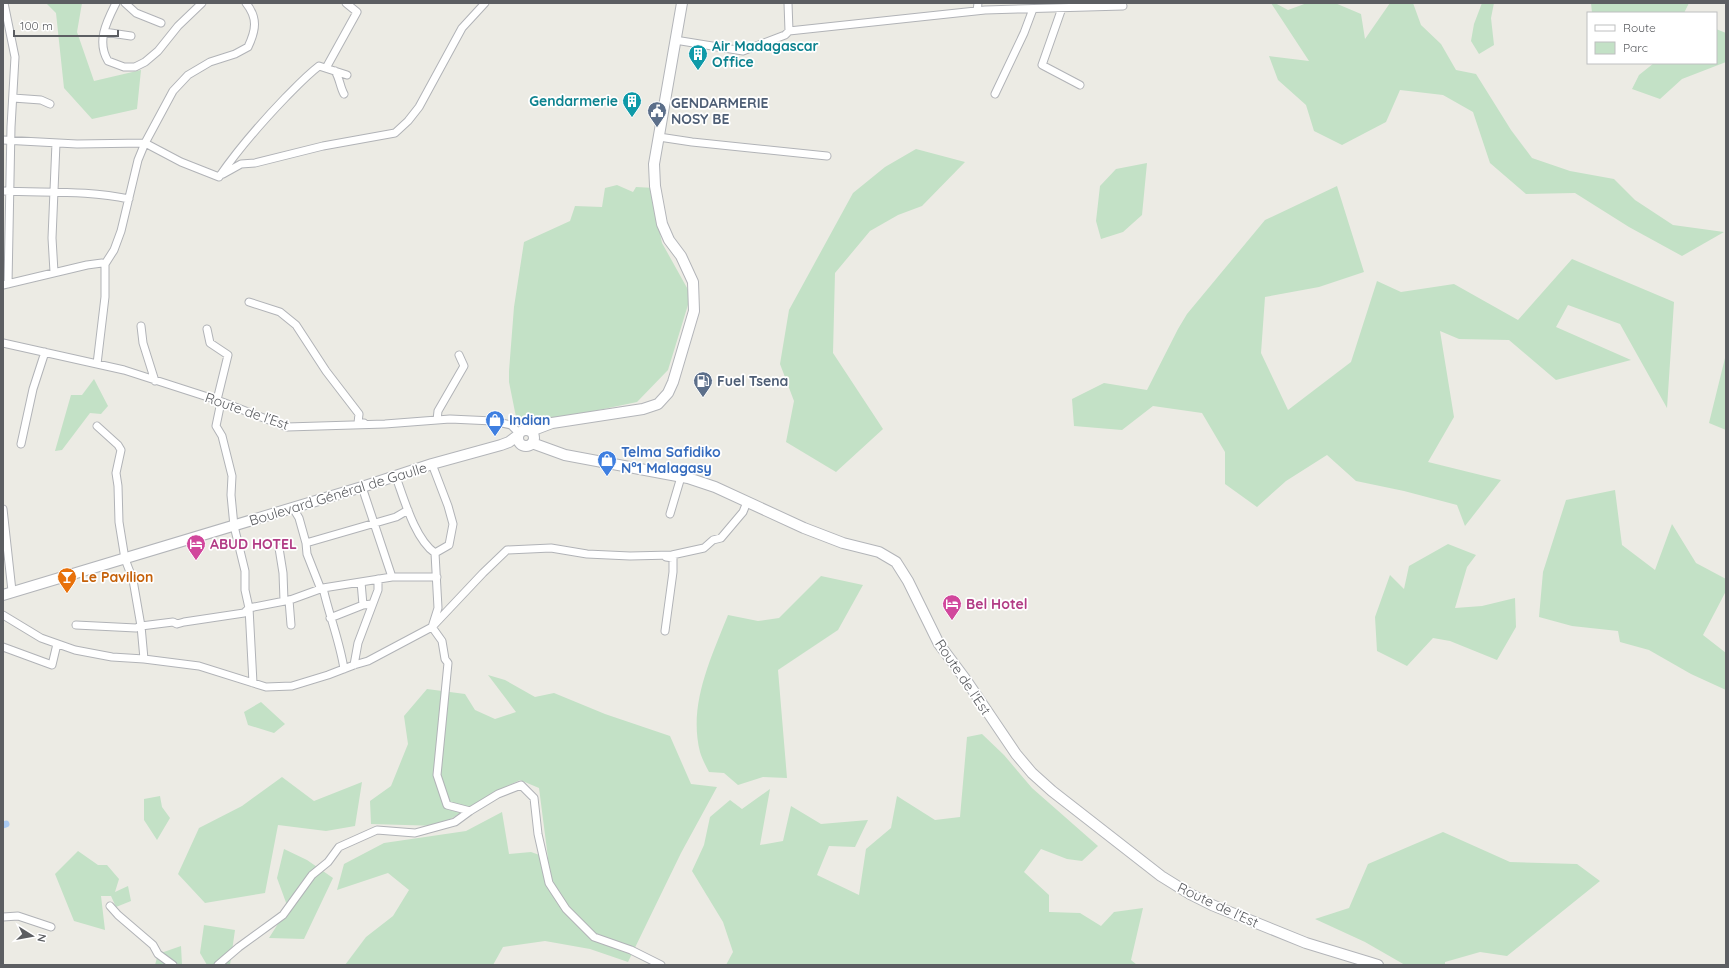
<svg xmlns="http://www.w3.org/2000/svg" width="1729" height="968" viewBox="0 0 1729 968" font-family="Quicksand,sans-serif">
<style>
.green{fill:#c3e1c6}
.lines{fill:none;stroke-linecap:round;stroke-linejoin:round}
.canal{stroke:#accdf4;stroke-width:7}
.street-casing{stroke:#b1b3b7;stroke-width:9}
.secondary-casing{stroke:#b3b5b9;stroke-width:12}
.street{stroke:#fff;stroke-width:7}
.secondary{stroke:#fff;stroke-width:10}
.labels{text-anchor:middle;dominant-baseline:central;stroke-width:3.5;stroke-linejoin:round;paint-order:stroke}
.culture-label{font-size:14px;font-weight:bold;fill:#0d838f;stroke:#fff;text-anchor:start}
.service-label{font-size:14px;font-weight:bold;fill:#4e5e75;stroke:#fff;text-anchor:start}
.street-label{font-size:14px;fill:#5c5e62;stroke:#fff}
.shop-label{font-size:14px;font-weight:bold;fill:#366cbe;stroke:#fff;text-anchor:start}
.hotel-label{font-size:14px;font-weight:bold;fill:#b23c85;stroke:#fff;text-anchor:start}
.food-label{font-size:14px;font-weight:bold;fill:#c56008;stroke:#fff;text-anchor:start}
</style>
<rect width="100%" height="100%" fill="#ecebe4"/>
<!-- green -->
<path class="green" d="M46,3h36l-5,29 17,49 47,-11 -4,39 -45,10 -28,-31 -8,-75z
M1271,3h4l13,7 19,-7h28l26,11 4,25 25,-36h23l8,22 20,19 15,26 20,4 35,56 21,28 38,13 44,8 21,21 38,25 51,7 -42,24 -53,-29 -54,-34 -49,1 -36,-31 -17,-51 -30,-17 -43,-5 -14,32 -44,23 -28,-14 -8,-26 -28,-25 -9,-24 40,5z
M1482,3h12l-3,15 3,27 -15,9 -8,-13 3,-17z
M1591,3h98l-5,10h-92z
M1716,29l10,4v29l-44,17 -22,20 -28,-10 7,-14 15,-12h62z
M916,149l49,13 -43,44 -24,9 -28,16 -35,42 -2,80 50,76 -47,43 -50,-30 8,-41 -14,-37 9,-54 64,-117 32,-26z
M1147,163l-5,52 -19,17 -22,7 -5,-18 4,-35 16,-17z
M617,185l16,7 3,-5 19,1v22l7,33 29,52 -23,75 -31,32 -119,25 -9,-45v-11l5,-64 10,-65 46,-21 5,-15 27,1 3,-19z
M1337,186l27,86 -45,15 -54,10 -4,56 27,57 63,-48 26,-81 24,11 53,-8 64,36 54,-61 102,43 -7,106 -47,-84 -52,-19 -12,22 75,33 -75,20 -47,-40 -50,-1 -19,-8 14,86 -26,45 73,18 -36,46 -8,-21 -53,-14 -48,-10 -29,-26 -41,26 -29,26 -32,-23v-32l-23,-39 -49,-7 -31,24 -48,-4 -2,-27 32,-16 43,7 31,-61 9,-15 78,-94z
M1726,354v76l-17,-7z
M94,379l14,27 -7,8 -11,-1 -28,37 -7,1 16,-56h11z
M1615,490l7,55 33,25 17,-46 24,39 30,16v12l-23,44 23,18v37l-35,-16 -42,-24 -29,-8 -2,-11 -46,-5 -33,-9 4,-45 23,-72z
M1448,544l28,11 -9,12 -12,41 27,-2 33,-8 1,29 -19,33 -47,-19 -17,-3 -26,28 -30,-15 -2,-34 15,-42 14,14 5,-23z
M821,576l42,9 -25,45 -60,40 9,108 -24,-1 -25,8 -14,-12 -15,-1c-3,-6 -7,-13 -9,-20 -12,-47 11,-94 28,-137l30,6 21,-3z
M488,675l17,5 30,17 19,-4 51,21 65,22 21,48 26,3 -36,66 -53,109 -38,-13 -45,-8 -42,6 -10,18h-148l21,-28 27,-21 16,-26 -21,-17 -51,17 7,-26 40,-21 82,-12 36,-19 7,42 22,-2 17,6 -9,-70 -19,-8 -21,10 -60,36 -68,-2 -1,-23 21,-15 17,-42 -4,-28 23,-27 38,5 10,16 20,9 21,-7z
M261,702l24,22 -11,9 -26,-8 -4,-13z
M982,734l22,21 28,33 66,58 -16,15 -15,-2 -26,-10 -17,23 25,23v17l31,1 21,13 13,-14 29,-4 -12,52 6,5h-411l7,-13 -10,-30 -31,-51 12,-26 6,-28 20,-17 12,9 28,-20 -10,56 23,-4 8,-35 30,18 47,-4 -13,27 -26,-1 -12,29 42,20 7,-46 25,-21 6,-32 38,24 25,-3 7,-80z
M282,777l32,24 48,-19 -7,44 -29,5 -48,-6 -13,68 -60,10 -27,-29 21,-46 43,-22z
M160,796l2,11 8,11 -13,22 -13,-20v-21z
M1443,832l67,30 67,2 23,17 -93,75 -27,-4 -35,10v3h-40l-40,-23 -50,-23 34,-11 19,-44z
M284,849l23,11 26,18 -29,61 -35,-1 19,-30 -11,-30z
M78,851l20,14h9l12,14 -4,13 13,-6 3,15 -15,6 -5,-11h-10l4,34 -31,-9 -19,-47z
M204,925l31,5 -5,35h-23l-7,-12z
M181,946l1,19h-27l3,-11z"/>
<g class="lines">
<!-- canal -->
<path class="canal" d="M3,825l3,-1"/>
<defs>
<path id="street" d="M4,3l11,54 -4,70 -3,157
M116,3c-9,18 -20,38 -8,58l16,6h11l10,-5 13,-11 20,-25 24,-23
M125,3l11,10 25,10
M788,3l1,28
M1062,8l-20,57 38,20
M977,11l1,-8
M104,32l27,4
M675,40l68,11 42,-16 4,-4 196,-21 138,-4
M326,68l31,-56 -11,-9
M335,71c5,8 5,16 9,23
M995,94l29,-61 9,-24
M13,98l28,2 9,4
M659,137l33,5 135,14
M3,140l74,4 68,-1 36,19 38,15c20,-29 42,-54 66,-79 11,-11 21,-22 34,-32l28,9
M223,174l18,-10 14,-1 68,-17 72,-13 13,-12 11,-14 43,-79 23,-25
M3,191c43,2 85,-1 126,8
M54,272l-2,-34 4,-95
M3,285l84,-20 15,-2 3,1
M249,302l31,10 16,13 30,46 33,43 -1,9h6
M141,326l2,17 12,38
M207,329l3,14 18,12 -11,45
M3,343l121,27 93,30 70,27 98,-3 65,-5 43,2 18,4 8,8
M97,364l8,-67v-33l9,-14 7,-19 17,-71 7,-17 28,-52 15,-16 22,-13 25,-8 13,-7c8,-17 10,-29 -2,-44
M221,402l-5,24 6,10 10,40 -1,19 3,31 11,45v19l4,18 4,75
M437,420l1,-9 26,-45 -5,-11
M97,426l21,19 3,5 -5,23 2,13 1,36 6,37 8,21 8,46 3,33
M21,444l12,-55 12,-37
M432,464l16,42 5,18 -4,21 -14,8
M396,477c8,22 19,62 39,76l3,55 -6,19 10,14 3,18 3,4 -11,112 10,30 23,6
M362,487l30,90h45
M293,508l6,10 7,25 1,11 13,33 3,1c6,27 17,54 21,81
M3,509l9,82
M670,514l11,-37
M306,543l90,-26 12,-7
M279,548l4,25 1,28
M361,582l2,23
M289,600l2,25
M3,615l38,23 34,12 37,7 32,2 55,7 67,21 26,-1 36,-11 26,-10 14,-4 64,-34 51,-54 24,-23 44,-2 36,6 43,2 42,-1 32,-7 9,-8 8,-2 22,-26 4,-10
M330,618l33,-13 9,-1
M76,625l60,3 5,-2 32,-4 4,2 7,-2 60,-9 5,-5 41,-8 33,-12 69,-11
M665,631l8,-59v-14l-7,-1
M3,647l49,18 5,-21
M354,665l4,-22 20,-53v-11
M110,906l8,9 35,30 5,9 15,11
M3,917l15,-1 33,11
M218,965l21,-18 44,-32 29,-40 16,-13 11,-15 38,-17 38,3 40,-11 15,-11 28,-17 23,-9 13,13 4,36 11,49 17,26 28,28 37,13 30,15"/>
<path id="secondary" d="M518 438a8 8 0 1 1 16 0a8 8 0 1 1-16 0Z
M531,431l21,-8 91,-14 15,-5 10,-11 5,-11 21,-71 -1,-29 -12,-26 -12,-16 -7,-16 -7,-38 -1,-22 28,-161
M532,443l33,12 123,23 27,9 89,41 39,15 36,9 17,10 12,19 31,63 27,36 50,74 16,19 20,18 109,85 29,18 22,11 94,38 72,22
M3,595l359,-108 70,-23 69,-19 8,-3 8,-6"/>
</defs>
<!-- street casing -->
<use href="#street" class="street-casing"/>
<!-- secondary casing -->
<use href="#secondary" class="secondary-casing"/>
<!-- street -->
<use href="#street" class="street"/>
<!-- secondary -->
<use href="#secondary" class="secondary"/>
</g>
<!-- icons -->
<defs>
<symbol id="building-pin" viewBox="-11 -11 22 30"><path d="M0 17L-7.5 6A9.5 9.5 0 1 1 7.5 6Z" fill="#0f9aa8" stroke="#fff"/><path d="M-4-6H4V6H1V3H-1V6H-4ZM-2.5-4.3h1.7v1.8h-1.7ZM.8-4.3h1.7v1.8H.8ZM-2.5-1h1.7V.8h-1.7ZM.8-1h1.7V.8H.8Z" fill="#fff"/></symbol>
<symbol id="civic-pin" viewBox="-11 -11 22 30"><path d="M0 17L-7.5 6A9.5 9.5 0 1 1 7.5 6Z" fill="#5c6f8a" stroke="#fff"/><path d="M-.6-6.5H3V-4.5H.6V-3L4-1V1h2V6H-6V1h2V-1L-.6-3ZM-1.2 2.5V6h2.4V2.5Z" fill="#fff"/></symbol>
<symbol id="fuel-pin" viewBox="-11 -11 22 30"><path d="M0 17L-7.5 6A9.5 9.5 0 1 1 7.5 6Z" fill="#5c6f8a" stroke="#fff"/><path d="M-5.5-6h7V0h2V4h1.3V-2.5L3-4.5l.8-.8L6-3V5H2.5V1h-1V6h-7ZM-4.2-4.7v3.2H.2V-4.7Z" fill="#fff"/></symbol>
<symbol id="shop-pin" viewBox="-11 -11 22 30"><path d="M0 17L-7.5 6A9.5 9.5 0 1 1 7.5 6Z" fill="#3f7fe0" stroke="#fff"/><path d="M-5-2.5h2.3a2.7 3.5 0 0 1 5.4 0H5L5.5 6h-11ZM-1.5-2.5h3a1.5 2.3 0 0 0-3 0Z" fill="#fff"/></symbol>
<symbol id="hotel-pin" viewBox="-11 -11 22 30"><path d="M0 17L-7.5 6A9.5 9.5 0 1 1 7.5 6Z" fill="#d1479c" stroke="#fff"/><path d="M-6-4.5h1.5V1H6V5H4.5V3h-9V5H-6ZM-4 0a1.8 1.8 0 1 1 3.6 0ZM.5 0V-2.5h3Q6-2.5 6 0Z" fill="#fff"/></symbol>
<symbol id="bar-pin" viewBox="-11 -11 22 30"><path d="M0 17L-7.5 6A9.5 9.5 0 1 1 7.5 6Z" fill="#e8710a" stroke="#fff"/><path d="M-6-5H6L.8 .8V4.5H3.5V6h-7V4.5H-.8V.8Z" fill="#fff"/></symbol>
</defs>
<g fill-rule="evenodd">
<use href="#building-pin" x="687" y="43" width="22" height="30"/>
<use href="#building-pin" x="621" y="90" width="22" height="30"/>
<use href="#civic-pin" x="646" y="100" width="22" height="30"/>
<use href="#fuel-pin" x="692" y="370" width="22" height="30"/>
<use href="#shop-pin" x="484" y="409" width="22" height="30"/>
<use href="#shop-pin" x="596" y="449" width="22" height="30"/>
<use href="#hotel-pin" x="185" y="533" width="22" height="30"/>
<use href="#bar-pin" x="56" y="566" width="22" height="30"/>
<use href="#hotel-pin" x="941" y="593" width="22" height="30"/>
</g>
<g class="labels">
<!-- culture labels -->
<g class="culture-label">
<text x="712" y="46">Air Madagascar<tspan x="712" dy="16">Office</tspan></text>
<text x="618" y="101" text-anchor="end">Gendarmerie</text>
</g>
<!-- service labels -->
<g class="service-label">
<text x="671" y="103">GENDARMERIE<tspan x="671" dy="16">NOSY BE</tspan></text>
<text x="717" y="381">Fuel Tsena</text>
</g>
<!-- street labels -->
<g class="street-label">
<text transform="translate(247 411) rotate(19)">Route de l'Est</text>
<text transform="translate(338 494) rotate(-17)">Boulevard Général de Gaulle</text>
<text transform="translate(963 677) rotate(56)">Route de l'Est</text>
<text transform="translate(1218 905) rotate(25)">Route de l'Est</text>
</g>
<!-- shop labels -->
<g class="shop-label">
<text x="509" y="420">Indian</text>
<text x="621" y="452">Telma Safidiko<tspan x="621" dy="16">N°1 Malagasy</tspan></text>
</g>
<!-- hotel labels -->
<g class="hotel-label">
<text x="210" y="544">ABUD HOTEL</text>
<text x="966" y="604">Bel Hotel</text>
</g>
<!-- food labels -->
<g class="food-label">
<text x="81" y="577">Le Pavilion</text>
</g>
</g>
<!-- border -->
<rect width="1729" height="968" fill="none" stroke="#5c5e62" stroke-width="8"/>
<!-- legend -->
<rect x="1587" y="12" width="130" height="52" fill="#ffffff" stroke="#bebfc0"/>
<rect x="1595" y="25" width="20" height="6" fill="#ffffff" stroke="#bebfc0"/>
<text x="1623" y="32" font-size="12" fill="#5c5e62">Route</text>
<rect x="1595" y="42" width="20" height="12" fill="#c3e1c6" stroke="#bebfc0"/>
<text x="1623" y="52" font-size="12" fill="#5c5e62">Parc</text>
<!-- north arrow -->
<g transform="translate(32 936) rotate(101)" stroke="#ffffff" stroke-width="3" paint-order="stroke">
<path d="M0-3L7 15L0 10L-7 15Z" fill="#5c5e62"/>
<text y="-6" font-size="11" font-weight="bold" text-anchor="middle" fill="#5c5e62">N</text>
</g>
<!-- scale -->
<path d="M14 30v6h104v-6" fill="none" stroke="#5c5e62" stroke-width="2"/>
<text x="20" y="30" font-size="12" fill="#5c5e62" stroke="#ffffff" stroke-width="3" paint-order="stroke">100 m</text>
</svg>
